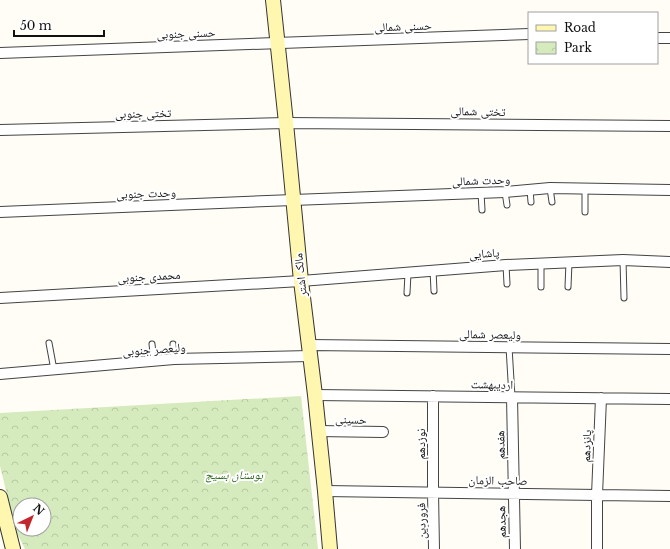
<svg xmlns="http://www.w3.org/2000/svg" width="670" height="549" viewBox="0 0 670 549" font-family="'Libre Baskerville','Noto Naskh Arabic',serif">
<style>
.park{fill:url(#park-crowns);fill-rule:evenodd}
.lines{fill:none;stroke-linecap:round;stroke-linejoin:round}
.lane-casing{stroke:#444;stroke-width:7}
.street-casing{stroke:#444;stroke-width:12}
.secondary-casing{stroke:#333;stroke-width:16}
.lane{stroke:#fff;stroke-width:5}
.street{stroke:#fff;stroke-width:10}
.secondary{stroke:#fff6b0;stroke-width:14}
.labels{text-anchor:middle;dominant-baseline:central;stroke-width:4;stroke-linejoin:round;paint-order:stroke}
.street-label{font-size:12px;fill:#111;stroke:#fff}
.park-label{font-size:12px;font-style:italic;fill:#2f6b1f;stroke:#fff}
</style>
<defs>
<pattern id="park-crowns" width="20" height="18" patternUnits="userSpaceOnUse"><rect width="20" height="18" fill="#d5ebbd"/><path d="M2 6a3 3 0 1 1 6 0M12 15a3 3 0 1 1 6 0" fill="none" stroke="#b6c8a1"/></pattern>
</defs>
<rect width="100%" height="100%" fill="#fffdf5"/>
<!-- park -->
<path class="park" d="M301,396l17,153h-293l-9,-18 -16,-65v-53zM20,505h24v24h-24z"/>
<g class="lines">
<defs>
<path id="lane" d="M550,188l2,14
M530,190l1,12
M505,192l2,13
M481,193l1,17
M585,212v-23
M623,260l1,38
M541,263v24
M506,265l1,19
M433,270l1,21
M568,287l1,-25
M407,293l1,-20
M49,343l5,27
M152,344l2,17
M173,344l1,15
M509,347l3,50"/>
<path id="street" d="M657,38h13
M0,53l529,-19
M0,130l286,-7 384,3
M0,212l293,-12 212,-8 45,-4 120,2
M0,298l301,-17 205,-16 117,-5 47,2
M309,345l361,4
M0,374l174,-15 136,-3
M315,395l355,4
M433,396v96l1,57
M512,397l3,152
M318,431l65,1
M325,491l345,5
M597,549v-54l4,-97"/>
<path id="secondary" d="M273,0l13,123 15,158 14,114 10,96 5,58
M0,497l13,52"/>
</defs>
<!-- lane casing -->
<use href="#lane" class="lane-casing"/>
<!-- street casing -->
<use href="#street" class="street-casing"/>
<!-- secondary casing -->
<use href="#secondary" class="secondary-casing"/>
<!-- lane -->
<use href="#lane" class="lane"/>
<!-- street -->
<use href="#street" class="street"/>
<!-- secondary -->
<use href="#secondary" class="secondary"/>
</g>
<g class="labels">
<!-- street labels -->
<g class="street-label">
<text transform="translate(403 26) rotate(-2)">حسنی شمالی</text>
<text transform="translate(186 33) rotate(-2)">حسنی جنوبی</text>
<text transform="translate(478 111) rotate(1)">تختی شمالی</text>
<text transform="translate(143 113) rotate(-1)">تختی جنوبی</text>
<text transform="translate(481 180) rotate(-2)">وحدت شمالی</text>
<text transform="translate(146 193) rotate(-2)">وحدت جنوبی</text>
<text transform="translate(484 253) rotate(-4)">پاشایی</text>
<text transform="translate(300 275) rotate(-96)">مالک اشتر</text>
<text transform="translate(149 276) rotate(-3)">محمدی جنوبی</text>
<text transform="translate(490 334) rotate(1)">ولیعصر شمالی</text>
<text transform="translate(154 349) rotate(-4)">ولیعصر جنوبی</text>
<text transform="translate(492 384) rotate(1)">اردیبهشت</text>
<text transform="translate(351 419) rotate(2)">حسینی</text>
<text transform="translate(420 444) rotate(-90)">نوزدهم</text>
<text transform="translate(500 445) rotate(-91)">هفدهم</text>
<text transform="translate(586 446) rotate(-88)">پانزدهم</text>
<text transform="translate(498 480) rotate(1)">صاحب الزمان</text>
<text transform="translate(421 521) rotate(-91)">فروردین</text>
<text transform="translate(501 522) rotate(-92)">هجدهم</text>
</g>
<!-- park labels -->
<g class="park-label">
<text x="234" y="474">بوستان بسیج</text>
</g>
</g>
<!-- legend -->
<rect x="528" y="12" width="130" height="52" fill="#ffffff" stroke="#a0a0a0"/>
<rect x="536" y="25" width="20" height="6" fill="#fff6b0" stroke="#a0a0a0"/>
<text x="564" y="32" font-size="12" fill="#111111">Road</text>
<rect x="536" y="42" width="20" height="12" fill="url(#park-crowns)" stroke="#a0a0a0"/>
<text x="564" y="52" font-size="12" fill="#111111">Park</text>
<!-- north arrow -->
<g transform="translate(32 517) rotate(43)"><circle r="19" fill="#ffffff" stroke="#a0a0a0"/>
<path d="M0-3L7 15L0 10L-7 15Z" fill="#c4262e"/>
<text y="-6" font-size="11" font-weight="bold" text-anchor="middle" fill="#111111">N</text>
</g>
<!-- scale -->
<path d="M14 30v6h90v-6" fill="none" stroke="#111111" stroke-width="2"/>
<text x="20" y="30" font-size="12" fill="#111111" stroke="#ffffff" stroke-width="3" paint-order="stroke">50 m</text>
</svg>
